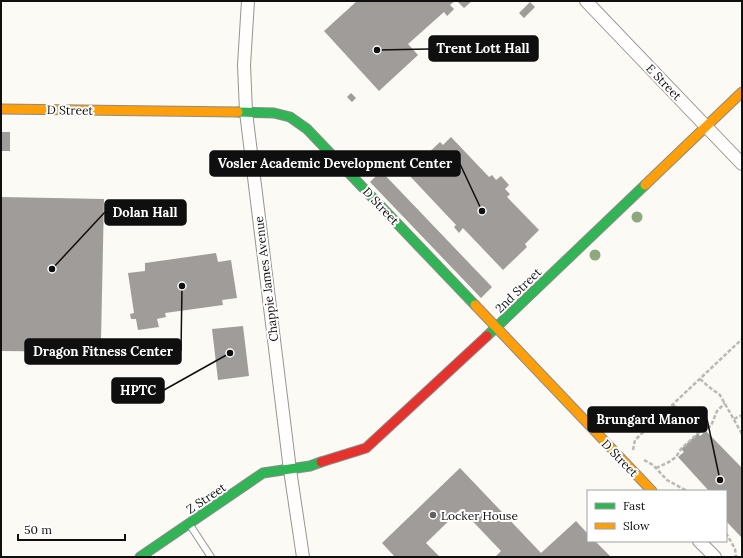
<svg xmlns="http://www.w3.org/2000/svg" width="743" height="558" viewBox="0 0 743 558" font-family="Lora,serif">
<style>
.building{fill:#9f9c99}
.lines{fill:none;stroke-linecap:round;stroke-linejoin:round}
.lane-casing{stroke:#969592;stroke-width:8}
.street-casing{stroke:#969592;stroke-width:14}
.fast-casing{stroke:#8c8b89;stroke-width:11}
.slow-casing{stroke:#8c8b89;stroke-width:11}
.jam-casing{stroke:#8c8b89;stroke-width:11}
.path{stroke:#b9b9b8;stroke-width:2.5;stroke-dasharray:4 2;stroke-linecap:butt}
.lane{stroke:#fffefd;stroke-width:6}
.street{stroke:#fffefd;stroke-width:12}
.fast{stroke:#30b455;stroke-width:9}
.slow{stroke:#ff9f0a;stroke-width:9}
.jam{stroke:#e5322d;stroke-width:9}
.tree{fill:#8fa97f}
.poi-dot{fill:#62615f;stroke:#fff;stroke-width:1.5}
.labels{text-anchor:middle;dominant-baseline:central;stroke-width:4;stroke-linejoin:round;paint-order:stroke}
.street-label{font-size:12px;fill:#0f0f0f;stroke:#fff}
.poi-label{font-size:12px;fill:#0f0f0f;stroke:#fff;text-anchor:start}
.leader{fill:none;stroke:#0f0f0f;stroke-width:1.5}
.callout-dot{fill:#0f0f0f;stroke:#fff;stroke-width:1.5}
.callout{fill:#0f0f0f;stroke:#0f0f0f;stroke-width:1.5}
.callout-label{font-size:13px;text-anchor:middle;font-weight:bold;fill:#fff}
</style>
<rect width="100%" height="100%" fill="#fcfaf4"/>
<!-- building -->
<path class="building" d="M357,1h98l-5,4 4,4 -7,7 -3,-4 -36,32 10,11 -39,36 -55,-60z
M457,1h15l-8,7z
M530,2l5,5 -11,11 -5,-5z
M351,93l5,5 -4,4 -5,-5z
M1,132h9v19h-9z
M451,137l38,40 3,-2 4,5 5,-4 8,9 -4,4 5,5 -3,3 32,33 -14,14 2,3 -24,23 -40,-42 -4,5 -5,-6 2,-2 -49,-52 33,-31 3,3z
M381,171l111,116 -11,11 -111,-116z
M1,197l103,2 -3,141h5l-1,14h-15v-2l-89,-1z
M216,253l2,9 13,-2 6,38 -15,2 1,5 -58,8 1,4 -9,2 2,8 -21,3 -2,-11h-5l-1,-5 4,-1 -6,-40 17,-2v-8z
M243,326l6,50 -31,4 -6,-51z
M706,431l36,37v70l-16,-17v-30h-17l-31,-34 6,-5 -3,-3 17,-16 2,3z
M460,468l81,85 35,-32 12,13v7h7l16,16h-116l6,-6 -40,-42 -35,34 14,14h-45l-13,-14z"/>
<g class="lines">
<defs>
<path id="lane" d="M190,525l21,32"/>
<path id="street" d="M248,1l-4,64 2,47 44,358 13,87
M586,1l156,163
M699,541l16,16"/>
<path id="fast" d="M238,112l36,1 16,4 17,12 168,176
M487,336l158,-151
M140,557l123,-84 47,-7 11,-4"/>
<path id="slow" d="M1,109l237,3
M645,185l97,-93
M475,305l177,186"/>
<path id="jam" d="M321,462l45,-14 121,-112"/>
</defs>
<!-- lane casing -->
<use href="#lane" class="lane-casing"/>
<!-- street casing -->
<use href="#street" class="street-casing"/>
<!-- fast casing -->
<use href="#fast" class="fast-casing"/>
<!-- slow casing -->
<use href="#slow" class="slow-casing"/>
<!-- jam casing -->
<use href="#jam" class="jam-casing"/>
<!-- path -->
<path class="path" d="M700,379l9,8 11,8 22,39
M673,405l10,9 17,8 7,7
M734,419l8,-4
M633,450l2,-10 107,-101
M644,460l9,5 14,15 20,11
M656,468l13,-6 7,-5 5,-8 17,-16 13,-7 6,-15 8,-8
M726,533l9,16 1,8"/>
<!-- lane -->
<use href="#lane" class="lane"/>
<!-- street -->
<use href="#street" class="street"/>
<!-- fast -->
<use href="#fast" class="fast"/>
<!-- slow -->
<use href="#slow" class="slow"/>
<!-- jam -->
<use href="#jam" class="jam"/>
</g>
<!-- trees -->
<g class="tree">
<circle cx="637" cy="217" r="5.5"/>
<circle cx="595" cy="255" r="5.5"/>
</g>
<!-- markers -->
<circle class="poi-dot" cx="433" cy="515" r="4"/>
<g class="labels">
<!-- street labels -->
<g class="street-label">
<text transform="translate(664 82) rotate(46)">E Street</text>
<text transform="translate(70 110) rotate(1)">D Street</text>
<text transform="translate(381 206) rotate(47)">D Street</text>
<text transform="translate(266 279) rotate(-97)">Chappie James Avenue</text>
<text transform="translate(518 290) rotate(-44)">2nd Street</text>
<text transform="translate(620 458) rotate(46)">D Street</text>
<text transform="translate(206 498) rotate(-34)">Z Street</text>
</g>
<!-- poi labels -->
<g class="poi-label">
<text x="441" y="515">Locker House</text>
</g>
</g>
<!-- callouts -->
<path class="leader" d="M377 50L429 49M482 211L460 164M52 269L105 212M182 286L181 351M230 353L164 390M720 480L707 419"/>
<g class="callout-dot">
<circle cx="377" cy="50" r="4"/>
<circle cx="482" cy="211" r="4"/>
<circle cx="52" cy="269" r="4"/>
<circle cx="182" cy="286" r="4"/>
<circle cx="230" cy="353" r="4"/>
<circle cx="720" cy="480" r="4"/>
</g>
<g class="callout">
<rect x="429" y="36" width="109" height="25" rx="4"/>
<rect x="210" y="151" width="250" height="25" rx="4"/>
<rect x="105" y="200" width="81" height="25" rx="4"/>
<rect x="25" y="339" width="156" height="25" rx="4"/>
<rect x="112" y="378" width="52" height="25" rx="4"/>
<rect x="588" y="407" width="119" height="25" rx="4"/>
</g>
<g class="callout-label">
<text x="483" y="53">Trent Lott Hall</text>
<text x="335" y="168">Vosler Academic Development Center</text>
<text x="145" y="217">Dolan Hall</text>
<text x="103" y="356">Dragon Fitness Center</text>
<text x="138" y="395">HPTC</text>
<text x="648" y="424">Brungard Manor</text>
</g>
<!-- border -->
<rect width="743" height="558" fill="none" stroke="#0f0f0f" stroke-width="4"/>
<!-- legend -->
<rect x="587" y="490" width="140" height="52" fill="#ffffff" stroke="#9f9f9f"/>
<rect x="595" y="503" width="20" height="6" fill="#30b455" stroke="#9f9f9f"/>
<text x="623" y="510" font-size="12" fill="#0f0f0f">Fast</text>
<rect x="595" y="523" width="20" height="6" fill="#ff9f0a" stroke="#9f9f9f"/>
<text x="623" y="530" font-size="12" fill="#0f0f0f">Slow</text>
<!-- scale -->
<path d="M18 534v6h107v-6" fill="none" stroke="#0f0f0f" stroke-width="2"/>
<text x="24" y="534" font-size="12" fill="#0f0f0f" stroke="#ffffff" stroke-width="3" paint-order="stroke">50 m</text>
</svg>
